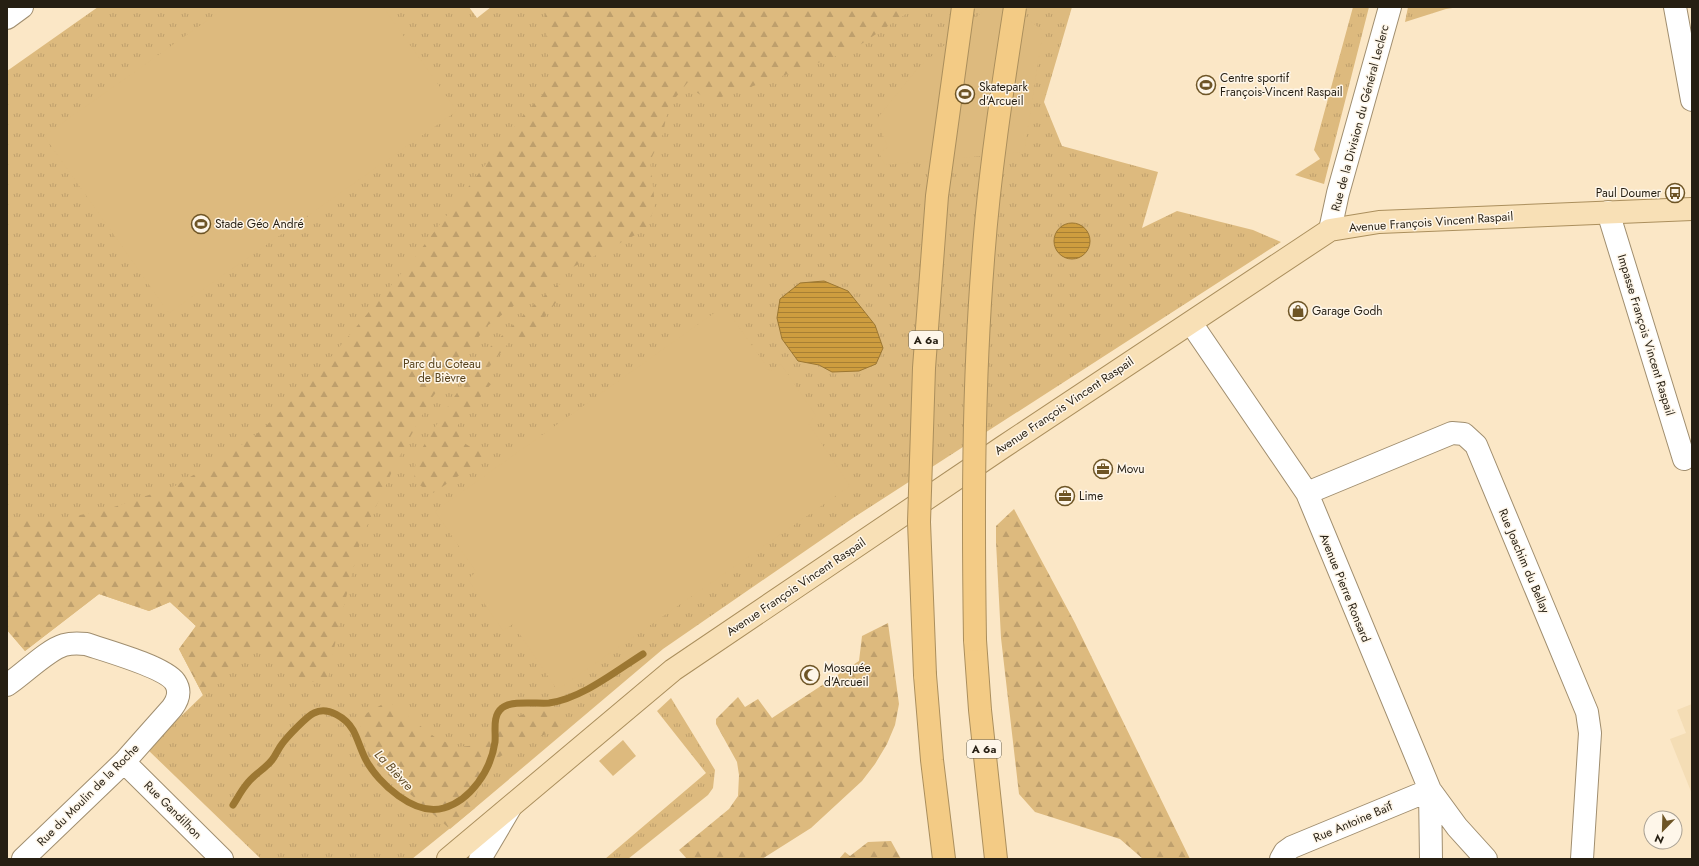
<svg xmlns="http://www.w3.org/2000/svg" width="1699" height="866" viewBox="0 0 1699 866" font-family="Jost,sans-serif">
<style>
.built{fill:#f4ddb5}
.grass{fill:url(#grass-tufts)}
.forest{fill:url(#forest-firs)}
.garden{fill:#ddba7e}
.water{fill:url(#water-rules);stroke:#9c7732}
.lines{fill:none;stroke-linecap:round;stroke-linejoin:round}
.stream{stroke:#9c7732;stroke-width:7}
.minor-casing{stroke:#a08e6f;stroke-width:24}
.major-casing{stroke:#ab8f5d;stroke-width:24}
.highway-casing{stroke:#ab8f5d;stroke-width:24}
.minor{stroke:#fff;stroke-width:22}
.major{stroke:#f8e0b6;stroke-width:22}
.highway{stroke:#f3cb85;stroke-width:22}
.highway-bridge-casing{stroke:#ab8f5d;stroke-width:24;stroke-linecap:butt}
.highway-bridge{stroke:#f3cb85;stroke-width:22}
.labels{text-anchor:middle;dominant-baseline:central;stroke-width:3;stroke-linejoin:round;paint-order:stroke}
.shield{fill:#fef6e9;stroke:#676053;stroke-width:1}
.shield-label{font-size:11px;font-weight:bold;fill:#261f13}
.poi-label{font-size:12px;fill:#261f13;stroke:#fef6e9;text-anchor:start}
.street-label{font-size:12px;fill:#261f13;stroke:#fef6e9}
.park-label{font-size:12px;fill:#59441e;stroke:#fef6e9}
.water-label{font-size:13px;font-style:italic;fill:#614c26;stroke:#fef6e9}
</style>
<defs>
<pattern id="grass-tufts" width="24" height="20" patternUnits="userSpaceOnUse"><rect width="24" height="20" fill="#ddba7e"/><path d="M3 7l-1-3M5 7V3M7 7l1-3M15 17l-1-3M17 17v-4M19 17l1-3" fill="none" stroke="#be9f6c"/></pattern>
<pattern id="forest-firs" width="22" height="20" patternUnits="userSpaceOnUse"><rect width="22" height="20" fill="#ddba7e"/><path d="M5 1l3.5 6h-7zM16 11l3.5 6h-7z" fill="#be9f6c"/></pattern>
<pattern id="water-rules" width="6" height="5" patternUnits="userSpaceOnUse"><rect width="6" height="5" fill="#ce9d3f"/><path d="M0 2.5h6" fill="none" stroke="#a77f34"/></pattern>
</defs>
<rect width="100%" height="100%" fill="#fbe7c6"/>
<!-- built -->
<path class="built" d="M1692,704v90l-22,-55 16,-6 -9,-23z"/>
<!-- grass -->
<path class="grass" d="M98,7h371l8,11 14,-11h581l-28,95 18,44 96,26 -16,56 35,-17 76,19 28,12 -428,276 -190,131 -188,159 -63,51h-151l-114,-110 56,-54 -24,-46 17,-23 -26,-24 -21,9 -50,-17 -74,57 -18,-21v-559z
M1353,7h16l-45,177 -29,-9 25,-16 -6,-9z
M1408,7h51l-13,2 -41,13z
M671,698l44,72 -2,18 -5,7 -80,64h-23l101,-86 -49,-62z"/>
<!-- forest -->
<path class="forest" d="M546,7h370l-62,42 -52,20 -92,32 -14,-9 -8,-10 -20,25 -5,27 -13,27 5,44 -8,24 -99,51 -61,46 -56,73 -35,64 -35,76 -23,90 -10,50 -28,5 -45,-42 -52,53 -24,-46 17,-23 -26,-24 -21,9 -50,-17 -74,57 -18,-21v-110l16,1 48,-4 37,-8 67,-23 57,-34 31,-23 47,-47 105,-125 105,-138 23,-25 7,-15 -5,-63z
M573,281l-49,62 -9,-8 -34,42 10,7 -35,43 5,14 11,7h10l8,7 -57,38 -19,-11 2,-24 36,-58 35,-50 50,-48 20,-17z
M1014,509l61,114 115,236h-47l-23,-20 -85,-27 -16,-18 -18,-156 -5,-96v-16z
M888,623l11,81 -4,21 -8,19 -12,20 -13,17 -51,47 -49,31h-75l-8,-9 50,-41 9,-13 1,-21 -2,-13 -21,-38v-5l22,-22 7,10 13,-8 14,19 87,-57 3,-25z
M388,701l48,37 22,9 20,-2 20,-19 47,-22 17,22 -61,30c-12,10 -27,35 -26,52l-25,21 -81,-71 -10,-37 8,-8z
M891,841l10,18h-62l6,-7 5,4 18,-14z"/>
<!-- garden -->
<path class="garden" d="M226,7h157l74,104 -288,202 -125,-177z
M988,7h25l30,24 -19,121 -139,13 -6,-12 9,-6 -12,-27 41,-51z
M724,306l46,65 11,-7 35,52 -8,7 42,63 -293,204 -44,-66 -10,7 -35,-52 8,-7 -41,-61z
M623,740l13,16 -23,20 -14,-15z"/>
<!-- water -->
<path class="water" d="M1054 241a18 18 0 1 1 36 0a18 18 0 1 1-36 0Z
M824,281l24,10 27,34 8,23 -7,16 -17,7 -27,1 -13,-7 -21,-4 -16,-22 -5,-21 3,-19 20,-16z"/>
<g class="lines">
<!-- stream -->
<path class="stream" d="M233,805c4,-6 8,-14 13,-20 7,-10 19,-16 26,-25 4,-5 6,-11 10,-16 5,-7 25,-28 32,-31 14,-7 32,5 39,17 5,9 8,21 13,30 12,23 49,57 78,48 27,-8 47,-38 51,-66 1,-11 -3,-26 7,-34 9,-8 35,-4 47,-5 32,-4 67,-32 94,-49"/>
<defs>
<path id="minor" d="M1675,7l17,93
M7,18l15,-11
M1608,212l76,247
M1330,230l8,-37 52,-186
M1191,323l116,170 123,297 27,37 29,32
M1307,493l145,-60 12,1 12,11 111,267 3,21 -8,126
M7,685c17,-11 40,-35 57,-40 7,-2 14,-2 22,-1 18,6 79,23 89,38 6,9 3,18 -3,26l-48,54 -101,97
M124,762l98,97
M1430,790l1,69
M480,859l30,-51
M1281,859l4,-7 7,-5 138,-57"/>
<path id="major" d="M448,859l225,-189 330,-223 327,-217 49,-8 313,-13"/>
<path id="highway" d="M975,640l5,70 16,149
M925,675l7,85 12,99"/>
</defs>
<!-- minor casing -->
<use href="#minor" class="minor-casing"/>
<!-- major casing -->
<use href="#major" class="major-casing"/>
<!-- highway casing -->
<use href="#highway" class="highway-casing"/>
<!-- minor -->
<use href="#minor" class="minor"/>
<!-- major -->
<use href="#major" class="major"/>
<!-- highway -->
<use href="#highway" class="highway"/>
<defs>
<path id="highway-bridge" d="M975,640c-2,-127 -2,-253 8,-380 6,-84 19,-169 32,-253
M925,675l-6,-153 5,-154 13,-172 26,-189"/>
</defs>
<!-- highway-bridge casing -->
<use href="#highway-bridge" class="highway-bridge-casing"/>
<!-- highway-bridge -->
<use href="#highway-bridge" class="highway-bridge"/>
</g>
<!-- icons -->
<defs>
<symbol id="stadium-ring" viewBox="-11 -11 22 22"><circle r="9.5" fill="#fef6e9" stroke="#6e5526" stroke-width="1.5"/><path d="M0-5a6.5 5 0 1 0 0 10a6.5 5 0 1 0 0-10ZM-3.5-1.8h7v3.6h-7Z" fill="#6e5526"/></symbol>
<symbol id="bus-ring" viewBox="-11 -11 22 22"><circle r="9.5" fill="#fef6e9" stroke="#6e5526" stroke-width="1.5"/><path d="M-5-6H5V4H4V6H2V4H-2V6H-4V4H-5ZM-3.5-4V0h7V-4ZM-3.5 1.2v1.5H-2V1.2ZM2 1.2v1.5H3.5V1.2Z" fill="#6e5526"/></symbol>
<symbol id="shop-ring" viewBox="-11 -11 22 22"><circle r="9.5" fill="#fef6e9" stroke="#6e5526" stroke-width="1.5"/><path d="M-5-2.5h2.3a2.7 3.5 0 0 1 5.4 0H5L5.5 6h-11ZM-1.5-2.5h3a1.5 2.3 0 0 0-3 0Z" fill="#6e5526"/></symbol>
<symbol id="office-ring" viewBox="-11 -11 22 22"><circle r="9.5" fill="#fef6e9" stroke="#6e5526" stroke-width="1.5"/><path d="M-6-3h4V-5.5h4V-3h4V5H-6ZM-1-4.5V-3h2v-1.5ZM-6 0V1H6V0Z" fill="#6e5526"/></symbol>
<symbol id="mosque-ring" viewBox="-11 -11 22 22"><circle r="9.5" fill="#fef6e9" stroke="#6e5526" stroke-width="1.5"/><path d="M3.5-4.9A6 6 0 1 0 3.5 4.9A5 5 0 1 1 3.5-4.9Z" fill="#6e5526"/></symbol>
</defs>
<g fill-rule="evenodd">
<use href="#stadium-ring" x="1195" y="74" width="22" height="22"/>
<use href="#stadium-ring" x="954" y="83" width="22" height="22"/>
<use href="#bus-ring" x="1664" y="182" width="22" height="22"/>
<use href="#stadium-ring" x="190" y="213" width="22" height="22"/>
<use href="#shop-ring" x="1287" y="300" width="22" height="22"/>
<use href="#office-ring" x="1092" y="458" width="22" height="22"/>
<use href="#office-ring" x="1054" y="485" width="22" height="22"/>
<use href="#mosque-ring" x="799" y="664" width="22" height="22"/>
</g>
<g class="labels">
<!-- shield labels -->
<g class="shield">
<rect x="909" y="331" width="34" height="18" rx="3"/>
<rect x="967" y="740" width="34" height="18" rx="3"/>
</g>
<g class="shield-label">
<text x="926" y="340">A 6a</text>
<text x="984" y="749">A 6a</text>
</g>
<!-- poi labels -->
<g class="poi-label">
<text x="1220" y="78">Centre sportif<tspan x="1220" dy="14">François-Vincent Raspail</tspan></text>
<text x="979" y="87">Skatepark<tspan x="979" dy="14">d'Arcueil</tspan></text>
<text x="1661" y="193" text-anchor="end">Paul Doumer</text>
<text x="215" y="224">Stade Géo André</text>
<text x="1312" y="311">Garage Godh</text>
<text x="1117" y="469">Movu</text>
<text x="1079" y="496">Lime</text>
<text x="824" y="668">Mosquée<tspan x="824" dy="14">d'Arcueil</tspan></text>
</g>
<!-- street labels -->
<g class="street-label">
<text transform="translate(1360 118) rotate(-75)">Rue de la Division du Général Leclerc</text>
<text transform="translate(1431 222) rotate(-4)">Avenue François Vincent Raspail</text>
<text transform="translate(1646 335) rotate(73)">Impasse François Vincent Raspail</text>
<text transform="translate(1064 406) rotate(-34)">Avenue François Vincent Raspail</text>
<text transform="translate(1524 561) rotate(67)">Rue Joachim du Bellay</text>
<text transform="translate(796 587) rotate(-34)">Avenue François Vincent Raspail</text>
<text transform="translate(1345 588) rotate(68)">Avenue Pierre Ronsard</text>
<text transform="translate(88 795) rotate(-45)">Rue du Moulin de la Roche</text>
<text transform="translate(173 810) rotate(45)">Rue Gandilhon</text>
<text transform="translate(1353 822) rotate(-23)">Rue Antoine Baïf</text>
</g>
<!-- park labels -->
<g class="park-label">
<text x="442" y="364">Parc du Coteau<tspan x="442" dy="14">de Bièvre</tspan></text>
</g>
<!-- water labels -->
<g class="water-label">
<text transform="translate(394 770) rotate(47)">La Bièvre</text>
</g>
</g>
<!-- border -->
<rect width="1699" height="866" fill="none" stroke="#261f13" stroke-width="16"/>
<!-- north arrow -->
<g transform="translate(1663 830) rotate(203)"><circle r="19" fill="#fef6e9" stroke="#a8a093"/>
<path d="M0-3L7 15L0 10L-7 15Z" fill="#6e5526"/>
<text y="-6" font-size="11" font-weight="bold" text-anchor="middle" fill="#261f13">N</text>
</g>
</svg>
